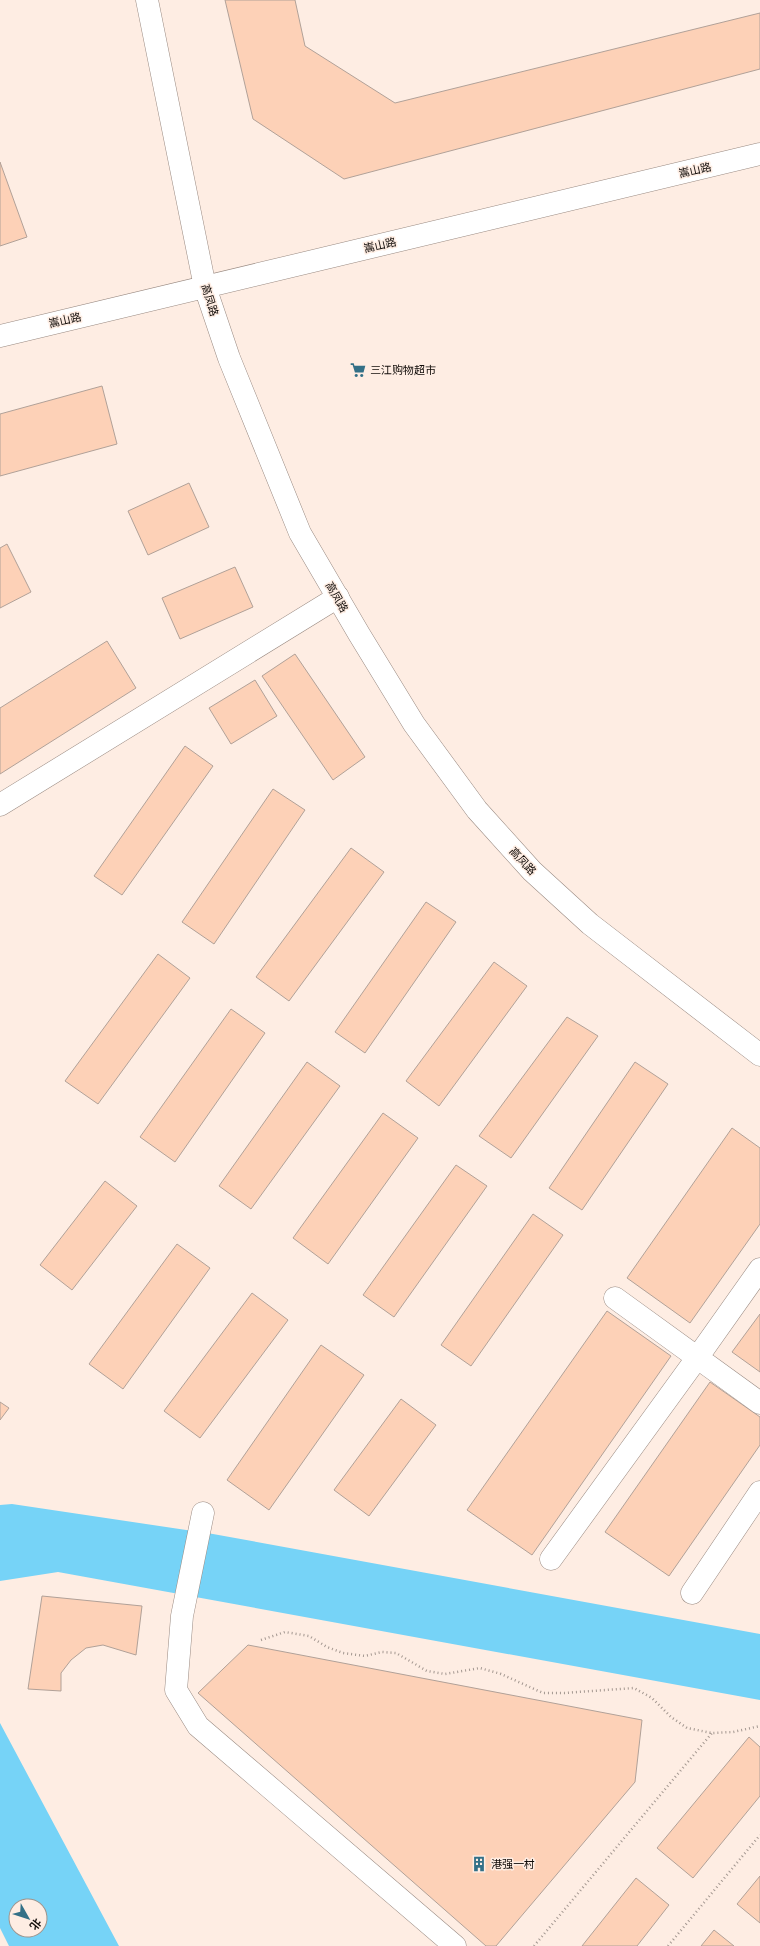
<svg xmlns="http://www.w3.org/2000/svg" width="760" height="1946" viewBox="0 0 760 1946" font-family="Montserrat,'Noto Sans SC',sans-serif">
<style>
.water{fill:#76d3f7;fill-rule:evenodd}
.building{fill:#fdd1b7;stroke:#b1a198}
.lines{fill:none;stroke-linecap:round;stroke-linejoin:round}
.street-casing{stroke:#998a82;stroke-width:23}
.secondary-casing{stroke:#998a82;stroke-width:23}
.path{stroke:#a39790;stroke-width:2.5;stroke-dasharray:1 3;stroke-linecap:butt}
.street{stroke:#fff;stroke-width:22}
.secondary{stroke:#fff;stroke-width:22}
.labels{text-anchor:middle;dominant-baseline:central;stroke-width:3;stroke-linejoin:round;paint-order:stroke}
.street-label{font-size:11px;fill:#100b08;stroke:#feede3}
.poi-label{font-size:11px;fill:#100b08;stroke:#feede3;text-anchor:start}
</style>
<rect width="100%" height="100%" fill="#feede3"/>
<!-- water -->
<path class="water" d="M12,1504l201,30 547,100v66l-702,-128 -58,9v-76z
M0,1723l119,223h-110l-9,-18zM16,1906h24v24h-24z"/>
<!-- building -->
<path class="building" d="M225,0h70l10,46 90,57 365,-90v56l-416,110 -91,-60z
M0,162l27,75 -27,9z
M102,386l15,58 -117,32v-62z
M189,483l20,44 -61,28 -20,-44z
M7,544l24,48 -31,16v-60z
M235,567l18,40 -73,32 -18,-41z
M107,641l29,47 -136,86v-66z
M295,654l70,103 -32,23 -71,-104z
M255,680l22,36 -46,28 -22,-36z
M185,746l28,20 -91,129 -28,-19z
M273,789l32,21 -91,134 -32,-22z
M351,848l33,24 -95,129 -33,-24z
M426,902l30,20 -91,131 -30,-21z
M158,954l32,24 -92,126 -33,-23z
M494,962l33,24 -88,120 -33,-25z
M231,1009l34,24 -90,129 -35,-25z
M567,1017l31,19 -87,122 -32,-22z
M307,1062l33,24 -89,123 -32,-23z
M635,1062l33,22 -86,126 -33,-22z
M383,1113l35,25 -90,126 -35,-26z
M732,1128l28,20v76l-70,99 -63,-45z
M456,1165l31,21 -93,131 -31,-22z
M105,1181l32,25 -65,84 -32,-25z
M533,1214l30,21 -92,131 -30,-21z
M177,1244l33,24 -87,121 -34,-25z
M252,1293l36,27 -88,118 -36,-27z
M607,1311l64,45 -139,199 -65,-45z
M760,1314v58l-28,-20z
M321,1345l43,30 -95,135 -42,-30z
M710,1382l50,35v28l-91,131 -64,-44z
M401,1399l35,26 -67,91 -35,-26z
M0,1402l9,6 -9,12z
M42,1596l100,10 -6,49 -33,-10 -17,3 -15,12 -10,13v18l-33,-2z
M248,1645l394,75 -7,62 -139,164h-10l-288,-253z
M749,1737l11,10v49l-67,82 -36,-30z
M760,1876v47l-23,-19z
M636,1878l33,27 -32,41h-55z
M714,1930l20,16h-33z"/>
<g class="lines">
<defs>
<path id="street" d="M0,805l338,-208
M615,1298l145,105
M203,1513l-21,103 -6,74 22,36 257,220
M551,1559l146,-201 63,-89
M692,1593l68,-101"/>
<path id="secondary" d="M147,0l58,287 24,71 71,175 59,101 55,90 63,86 55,61 58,53 170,131
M0,336l760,-182"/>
</defs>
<!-- street casing -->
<use href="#street" class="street-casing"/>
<!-- secondary casing -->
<use href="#secondary" class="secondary-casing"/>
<!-- path -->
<path class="path" d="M261,1640l24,-8 24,4 18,11 16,6 22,3 17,-4 14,1 31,18 18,3 35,-6 21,6 42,19h21l70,-5 18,10 19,19 16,11 25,5 21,-1 27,-6
M534,1946l178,-213
M668,1946l92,-111"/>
<!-- street -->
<use href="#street" class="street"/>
<!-- secondary -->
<use href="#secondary" class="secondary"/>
</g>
<!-- icons -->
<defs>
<symbol id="supermarket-bare" viewBox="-9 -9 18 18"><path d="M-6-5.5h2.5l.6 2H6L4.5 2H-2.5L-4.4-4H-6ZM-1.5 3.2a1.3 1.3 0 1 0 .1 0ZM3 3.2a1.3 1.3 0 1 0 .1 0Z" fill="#337087" stroke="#feede3" stroke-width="2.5" paint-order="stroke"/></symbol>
<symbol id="building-bare" viewBox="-9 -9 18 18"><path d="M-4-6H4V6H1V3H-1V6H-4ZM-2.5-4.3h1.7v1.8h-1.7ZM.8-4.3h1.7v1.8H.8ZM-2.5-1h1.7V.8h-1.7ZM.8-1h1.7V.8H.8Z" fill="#337087" stroke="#feede3" stroke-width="2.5" paint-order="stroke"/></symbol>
</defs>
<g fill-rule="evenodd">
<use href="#supermarket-bare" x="347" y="359" width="22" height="22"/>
<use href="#building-bare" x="468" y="1853" width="22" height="22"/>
</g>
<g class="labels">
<!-- street labels -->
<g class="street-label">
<text transform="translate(695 170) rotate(-13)">嵩山路</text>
<text transform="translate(380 245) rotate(-13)">嵩山路</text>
<text transform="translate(210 300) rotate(73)">高凤路</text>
<text transform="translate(65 320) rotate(-13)">嵩山路</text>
<text transform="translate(337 597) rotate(60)">高凤路</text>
<text transform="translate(523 861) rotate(47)">高凤路</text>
</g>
<!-- poi labels -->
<g class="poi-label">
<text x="370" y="370">三江购物超市</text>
<text x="491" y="1864">港强一村</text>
</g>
</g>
<!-- north arrow -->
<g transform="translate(28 1918) rotate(129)"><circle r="19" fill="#feede3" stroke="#9f938b"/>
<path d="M0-3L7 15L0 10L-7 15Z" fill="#337087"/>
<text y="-6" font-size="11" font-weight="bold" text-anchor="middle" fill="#100b08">北</text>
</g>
</svg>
